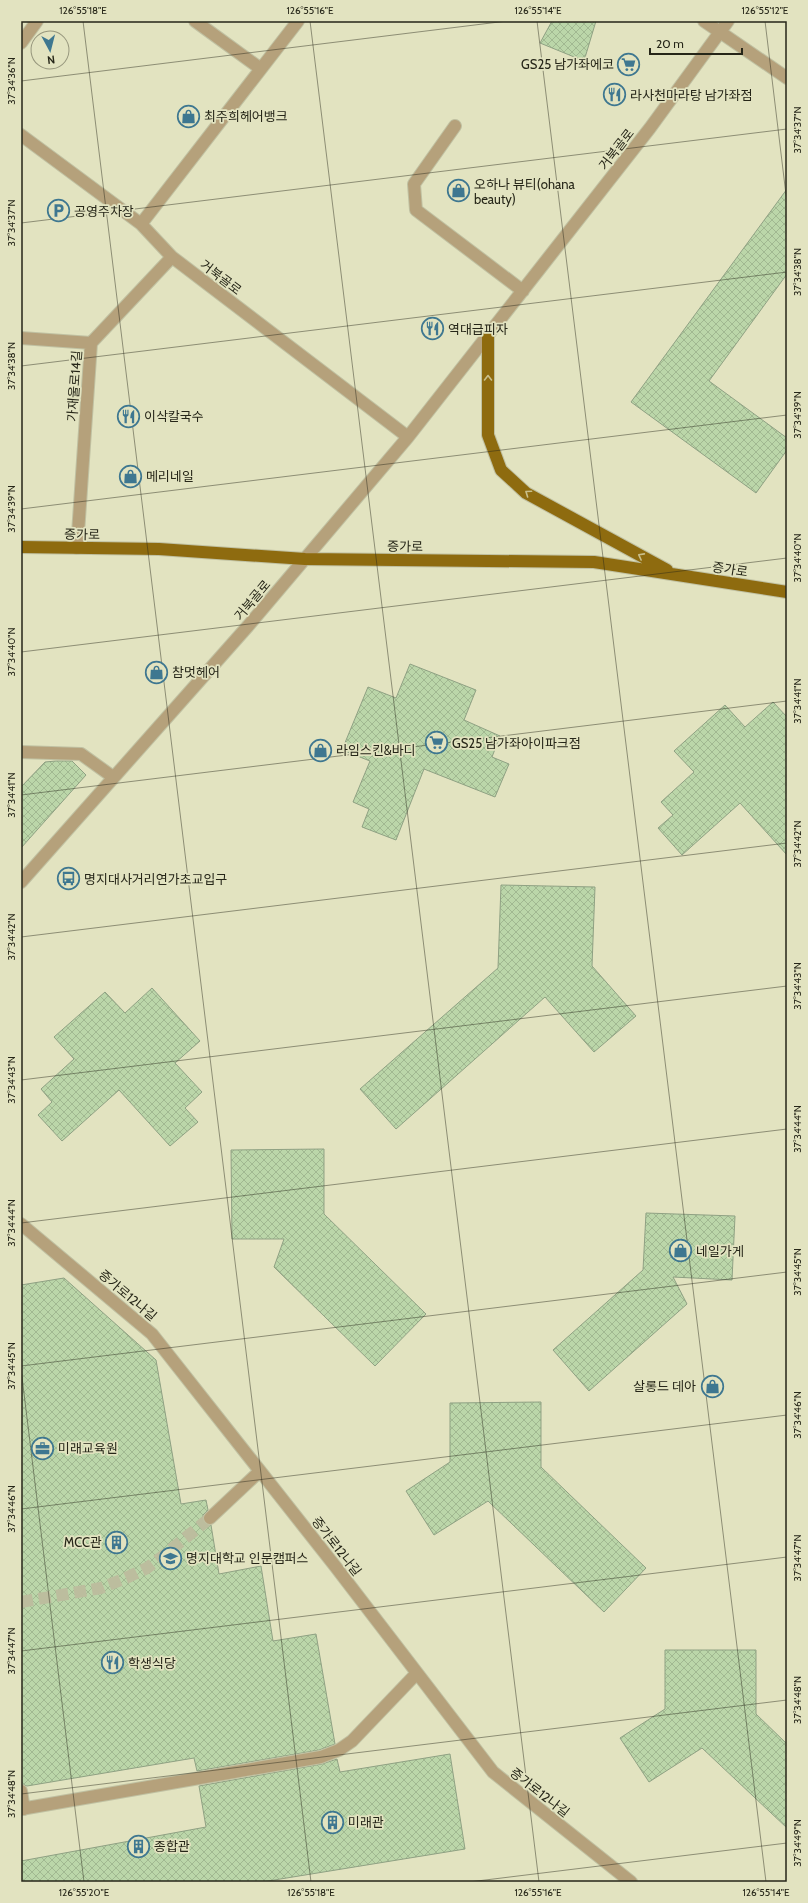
<svg xmlns="http://www.w3.org/2000/svg" width="808" height="1903" viewBox="0 0 808 1903" font-family="Cabin,'Noto Sans KR',sans-serif">
<style>
.building{fill:url(#building-cross-hatch);stroke:#8fa183}
.lines{fill:none;stroke-linecap:round;stroke-linejoin:round}
.minor-tunnel{stroke:#bcbd9e;stroke-width:12;stroke-dasharray:12 6;stroke-linecap:butt}
.minor-casing{stroke:#c0c1a2;stroke-width:14}
.major-casing{stroke:#c0c1a2;stroke-width:14}
.minor{stroke:#b5a17b;stroke-width:12}
.major{stroke:#8e6b0f;stroke-width:12}
.oneway{stroke:#c9bf8b}
.ticks{fill:none;stroke:#262618;stroke-width:1;stroke-opacity:0.45}
.labels{text-anchor:middle;dominant-baseline:central;stroke-width:3.5;stroke-linejoin:round;paint-order:stroke}
.poi-label{font-size:13px;fill:#262618;stroke:#e2e3c0;text-anchor:start}
.street-label{font-size:13px;fill:#262618;stroke:#e2e3c0}
.neatline{fill:none;stroke:#262618;stroke-width:1.5}
.ticks-label{font-size:10px;text-anchor:middle;fill:#262618}
</style>
<defs>
<pattern id="building-cross-hatch" width="8" height="8" patternUnits="userSpaceOnUse"><rect width="8" height="8" fill="#bbd6a9"/><path d="M0 0l8 8M0 8l8-8" fill="none" stroke="#a1b891"/></pattern>
</defs>
<rect width="100%" height="100%" fill="#e2e3c0"/>
<!-- building -->
<path class="building" d="M552,21h44l-12,40 -44,-18z
M787,189v85l-78,107 78,57v12l-31,43 -125,-91z
M410,664l66,26 -12,30 36,16 -8,21 17,7 -14,33 -71,-28 -28,71 -34,-13 7,-18 -16,-7 17,-41 -28,-11 26,-63 28,11z
M773,702l14,15v138l-47,-52 -58,52 -24,-27 15,-13 -12,-13 33,-30 -20,-21 51,-46 20,22z
M56,761h16l14,14 -65,73v-61l24,-25z
M501,885l94,2 -3,79 44,50 -42,36 -49,-55 -149,132 -36,-40 138,-121z
M152,988l48,53 -25,22 27,29 -17,16 13,14 -28,24 -51,-56 -57,51 -24,-26 14,-13 -11,-13 33,-30 -20,-22 51,-45 20,21z
M324,1149v65l102,100 -51,52 -101,-99 10,-28h-52l-1,-89z
M646,1213l89,3 -3,64 -59,-3 14,27 -98,87 -36,-41 90,-80z
M64,1278l92,82 25,144 25,-4 2,10 -5,5v4l2,4 6,2 8,49 42,-8 12,75 43,-7 19,110 -16,6 -122,21 -3,-13 -167,28 -6,-2v-499z
M541,1402v65l105,101 -42,44 -116,-111 -54,34 -28,-44 44,-29v-59z
M665,1650h91v64l31,30v84l-85,-80 -53,34 -29,-44 45,-29z
M450,1754l15,95 -203,33h-241v-21l185,-34 -7,-41 123,-22 15,-5 3,13z"/>
<g class="lines">
<!-- minor-tunnel -->
<path class="minor-tunnel" d="M21,1602l80,-14 25,-10 21,-10 16,-12 47,-38"/>
<defs>
<path id="minor" d="M195,21l66,48
M704,21l83,57
M21,43l16,-22
M455,126l-41,58 2,26 107,81
M21,135l120,89 31,33 236,180
M141,224l157,-203
M21,338l70,5
M77,548l14,-205 81,-86
M21,752l60,2 32,23
M21,882l227,-256 160,-189 242,-309 78,-107
M21,1224l131,110 183,232 158,206 138,110
M210,1518l50,-47
M21,1791l3,18
M21,1809l300,-52 18,-7 13,-9 65,-68"/>
<path id="major" d="M488,336v99l13,35 25,23 141,77
M21,547l138,2 146,10 289,3 193,30"/>
</defs>
<!-- minor casing -->
<use href="#minor" class="minor-casing"/>
<!-- major casing -->
<use href="#major" class="major-casing"/>
<!-- minor -->
<use href="#minor" class="minor"/>
<!-- major -->
<use href="#major" class="major"/>
</g>
<!-- one-way arrows -->
<defs><path id="oneway-chevron" d="M-2-3.5L2.5 0L-2 3.5" fill="none" stroke-width="1.6" stroke-linecap="round" stroke-linejoin="round"/></defs>
<g class="oneway">
<use href="#oneway-chevron" transform="translate(488 378) rotate(-90)"/>
<use href="#oneway-chevron" transform="translate(528 493) rotate(-145)"/>
<use href="#oneway-chevron" transform="translate(641 556) rotate(-152)"/>
</g>
<!-- ticks -->
<path class="ticks" d="M83,21l228,1861M310,21l229,1861M537,21l229,1861M765,21l22,182M21,81l486,-60M21,223l766,-94M21,366l766,-94M21,509l766,-94M21,652l766,-94M21,795l766,-94M21,937l766,-94M21,1080l766,-94M21,1223l766,-94M21,1366l766,-94M21,1369l63,513M21,1509l766,-94M21,1651l766,-94M21,1794l766,-94M469,1882l318,-39"/>
<!-- icons -->
<defs>
<symbol id="supermarket-ring" viewBox="-11 -11 22 22"><circle r="9.5" fill="#e2e3c0" stroke="#3e7790" stroke-width="1.5"/><path d="M-6-5.5h2.5l.6 2H6L4.5 2H-2.5L-4.4-4H-6ZM-1.5 3.2a1.3 1.3 0 1 0 .1 0ZM3 3.2a1.3 1.3 0 1 0 .1 0Z" fill="#3e7790"/></symbol>
<symbol id="restaurant-ring" viewBox="-11 -11 22 22"><circle r="9.5" fill="#e2e3c0" stroke="#3e7790" stroke-width="1.5"/><path d="M-5-6h1v4h1v-4h1v4h1v-4h1v5L-1.5 .5V6h-2V.5L-5-1ZM5-6V6H3V1.5H1.5Q1.5-4 5-6Z" fill="#3e7790"/></symbol>
<symbol id="shop-ring" viewBox="-11 -11 22 22"><circle r="9.5" fill="#e2e3c0" stroke="#3e7790" stroke-width="1.5"/><path d="M-5-2.5h2.3a2.7 3.5 0 0 1 5.4 0H5L5.5 6h-11ZM-1.5-2.5h3a1.5 2.3 0 0 0-3 0Z" fill="#3e7790"/></symbol>
<symbol id="parking-ring" viewBox="-11 -11 22 22"><circle r="9.5" fill="#e2e3c0" stroke="#3e7790" stroke-width="1.5"/><path d="M-3.5-5.5H1a3.5 3.5 0 0 1 0 7H-1V5.5H-3.5ZM-1-3.4V-.6H.8a1.4 1.4 0 0 0 0-2.8Z" fill="#3e7790"/></symbol>
<symbol id="bus-ring" viewBox="-11 -11 22 22"><circle r="9.5" fill="#e2e3c0" stroke="#3e7790" stroke-width="1.5"/><path d="M-5-6H5V4H4V6H2V4H-2V6H-4V4H-5ZM-3.5-4V0h7V-4ZM-3.5 1.2v1.5H-2V1.2ZM2 1.2v1.5H3.5V1.2Z" fill="#3e7790"/></symbol>
<symbol id="office-ring" viewBox="-11 -11 22 22"><circle r="9.5" fill="#e2e3c0" stroke="#3e7790" stroke-width="1.5"/><path d="M-6-3h4V-5.5h4V-3h4V5H-6ZM-1-4.5V-3h2v-1.5ZM-6 0V1H6V0Z" fill="#3e7790"/></symbol>
<symbol id="building-ring" viewBox="-11 -11 22 22"><circle r="9.5" fill="#e2e3c0" stroke="#3e7790" stroke-width="1.5"/><path d="M-4-6H4V6H1V3H-1V6H-4ZM-2.5-4.3h1.7v1.8h-1.7ZM.8-4.3h1.7v1.8H.8ZM-2.5-1h1.7V.8h-1.7ZM.8-1h1.7V.8H.8Z" fill="#3e7790"/></symbol>
<symbol id="university-ring" viewBox="-11 -11 22 22"><circle r="9.5" fill="#e2e3c0" stroke="#3e7790" stroke-width="1.5"/><path d="M0-5L7-2L0 1L-7-2ZM-4 1L0 2.5L4 1V4Q0 6-4 4Z" fill="#3e7790"/></symbol>
</defs>
<g fill-rule="evenodd">
<use href="#supermarket-ring" x="616" y="52" width="25" height="25"/>
<use href="#restaurant-ring" x="602" y="82" width="25" height="25"/>
<use href="#shop-ring" x="176" y="104" width="25" height="25"/>
<use href="#shop-ring" x="446" y="178" width="25" height="25"/>
<use href="#parking-ring" x="46" y="198" width="25" height="25"/>
<use href="#restaurant-ring" x="420" y="316" width="25" height="25"/>
<use href="#restaurant-ring" x="116" y="404" width="25" height="25"/>
<use href="#shop-ring" x="118" y="464" width="25" height="25"/>
<use href="#shop-ring" x="144" y="660" width="25" height="25"/>
<use href="#supermarket-ring" x="424" y="730" width="25" height="25"/>
<use href="#shop-ring" x="308" y="738" width="25" height="25"/>
<use href="#bus-ring" x="56" y="866" width="25" height="25"/>
<use href="#shop-ring" x="668" y="1238" width="25" height="25"/>
<use href="#shop-ring" x="700" y="1374" width="25" height="25"/>
<use href="#office-ring" x="30" y="1436" width="25" height="25"/>
<use href="#building-ring" x="104" y="1530" width="25" height="25"/>
<use href="#university-ring" x="158" y="1546" width="25" height="25"/>
<use href="#restaurant-ring" x="100" y="1650" width="25" height="25"/>
<use href="#building-ring" x="320" y="1810" width="25" height="25"/>
<use href="#building-ring" x="126" y="1834" width="25" height="25"/>
</g>
<g class="labels">
<!-- poi labels -->
<g class="poi-label">
<text x="614" y="64" text-anchor="end">GS25 남가좌에코</text>
<text x="630" y="95">라사천마라탕 남가좌점</text>
<text x="204" y="116">최주희헤어뱅크</text>
<text x="474" y="184">오하나 뷰티(ohana<tspan x="474" dy="15">beauty)</tspan></text>
<text x="74" y="211">공영주차장</text>
<text x="448" y="329">역대급피자</text>
<text x="144" y="416">이삭칼국수</text>
<text x="146" y="476">메리네일</text>
<text x="172" y="672">참멋헤어</text>
<text x="452" y="743">GS25 남가좌아이파크점</text>
<text x="336" y="750">라임스킨&amp;바디</text>
<text x="84" y="879">명지대사거리연가초교입구</text>
<text x="696" y="1251">네일가게</text>
<text x="696" y="1386" text-anchor="end">살롱드 데아</text>
<text x="58" y="1448">미래교육원</text>
<text x="102" y="1542" text-anchor="end">MCC관</text>
<text x="186" y="1558">명지대학교 인문캠퍼스</text>
<text x="128" y="1663">학생식당</text>
<text x="348" y="1822">미래관</text>
<text x="154" y="1846">종합관</text>
</g>
<!-- street labels -->
<g class="street-label">
<text transform="translate(616 149) rotate(-52)">거북골로</text>
<text transform="translate(221 277) rotate(37)">거북골로</text>
<text transform="translate(74 386) rotate(-86)">가재울로14길</text>
<text transform="translate(82 534) rotate(1)">증가로</text>
<text transform="translate(405 546) rotate(1)">증가로</text>
<text transform="translate(730 569) rotate(9)">증가로</text>
<text transform="translate(252 600) rotate(-50)">거북골로</text>
<text transform="translate(128 1295) rotate(40)">증가로12나길</text>
<text transform="translate(337 1546) rotate(52)">증가로12나길</text>
<text transform="translate(540 1792) rotate(38)">증가로12나길</text>
</g>
</g>
<!-- border -->
<rect width="808" height="1903" fill="none" stroke="#e2e3c0" stroke-width="44"/>
<!-- north arrow -->
<g transform="translate(50 50) rotate(173)"><circle r="19" fill="#e2e3c0" stroke="#97977d"/>
<path d="M0-3L7 15L0 10L-7 15Z" fill="#3e7790"/>
<text y="-6" font-size="11" font-weight="bold" text-anchor="middle" fill="#262618">N</text>
</g>
<!-- scale -->
<path d="M650 48v6h92v-6" fill="none" stroke="#262618" stroke-width="2"/>
<text x="656" y="48" font-size="12" fill="#262618" stroke="#e2e3c0" stroke-width="3" paint-order="stroke">20 m</text>
<rect x="22" y="22" width="764" height="1859" class="neatline"/>
<g class="ticks-label">
<text x="83" y="14">126°55'18"E</text>
<text x="310" y="14">126°55'16"E</text>
<text x="538" y="14">126°55'14"E</text>
<text x="765" y="14">126°55'12"E</text>
<text transform="translate(11 81) rotate(-90)" y="4">37°34'36"N</text>
<text transform="translate(797 130) rotate(-90)" y="4">37°34'37"N</text>
<text transform="translate(11 223) rotate(-90)" y="4">37°34'37"N</text>
<text transform="translate(797 272) rotate(-90)" y="4">37°34'38"N</text>
<text transform="translate(11 366) rotate(-90)" y="4">37°34'38"N</text>
<text transform="translate(797 415) rotate(-90)" y="4">37°34'39"N</text>
<text transform="translate(11 509) rotate(-90)" y="4">37°34'39"N</text>
<text transform="translate(797 558) rotate(-90)" y="4">37°34'40"N</text>
<text transform="translate(11 652) rotate(-90)" y="4">37°34'40"N</text>
<text transform="translate(797 701) rotate(-90)" y="4">37°34'41"N</text>
<text transform="translate(11 795) rotate(-90)" y="4">37°34'41"N</text>
<text transform="translate(797 844) rotate(-90)" y="4">37°34'42"N</text>
<text transform="translate(11 937) rotate(-90)" y="4">37°34'42"N</text>
<text transform="translate(797 986) rotate(-90)" y="4">37°34'43"N</text>
<text transform="translate(11 1080) rotate(-90)" y="4">37°34'43"N</text>
<text transform="translate(797 1129) rotate(-90)" y="4">37°34'44"N</text>
<text transform="translate(11 1223) rotate(-90)" y="4">37°34'44"N</text>
<text transform="translate(797 1272) rotate(-90)" y="4">37°34'45"N</text>
<text transform="translate(11 1366) rotate(-90)" y="4">37°34'45"N</text>
<text transform="translate(797 1415) rotate(-90)" y="4">37°34'46"N</text>
<text transform="translate(11 1509) rotate(-90)" y="4">37°34'46"N</text>
<text transform="translate(797 1558) rotate(-90)" y="4">37°34'47"N</text>
<text transform="translate(11 1651) rotate(-90)" y="4">37°34'47"N</text>
<text transform="translate(797 1700) rotate(-90)" y="4">37°34'48"N</text>
<text transform="translate(11 1794) rotate(-90)" y="4">37°34'48"N</text>
<text transform="translate(797 1843) rotate(-90)" y="4">37°34'49"N</text>
<text x="84" y="1896">126°55'20"E</text>
<text x="311" y="1896">126°55'18"E</text>
<text x="538" y="1896">126°55'16"E</text>
<text x="766" y="1896">126°55'14"E</text>
</g>
</svg>
